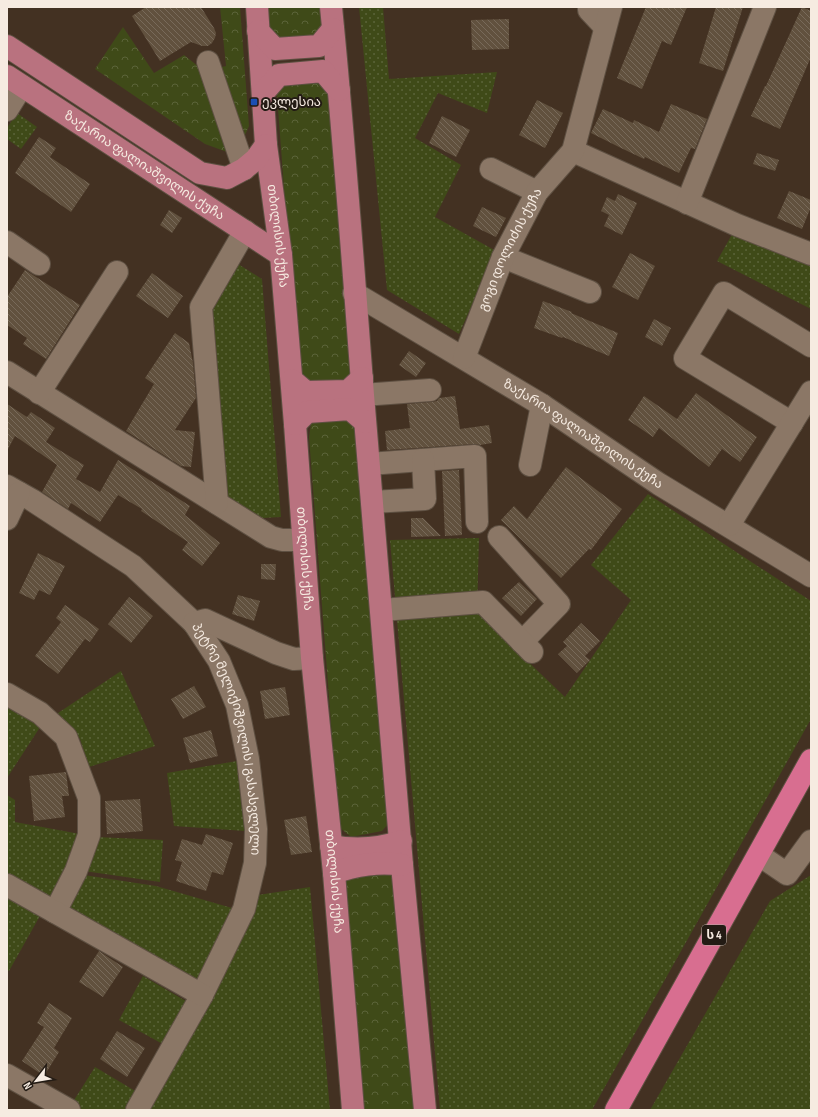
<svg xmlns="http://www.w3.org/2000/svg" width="818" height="1117" viewBox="0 0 818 1117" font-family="'Sofia Sans Condensed','Noto Sans Georgian',sans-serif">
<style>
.grass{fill:url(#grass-dots)}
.forest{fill:url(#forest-crowns)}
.building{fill:url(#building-back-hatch)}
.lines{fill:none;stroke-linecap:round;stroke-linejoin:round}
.minor-casing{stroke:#5e5042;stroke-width:24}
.major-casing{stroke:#5e5042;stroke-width:24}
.highway-casing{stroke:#5e5042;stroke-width:24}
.minor{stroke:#8b7766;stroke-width:22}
.major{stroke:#b9727f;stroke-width:22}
.highway{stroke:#d86e90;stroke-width:22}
.transit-dot{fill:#1a4fb4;stroke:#231b14;stroke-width:1.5}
.labels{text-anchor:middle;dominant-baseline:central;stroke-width:4;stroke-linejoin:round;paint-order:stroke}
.shield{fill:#231b14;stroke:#b7ada4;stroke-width:1}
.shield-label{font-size:12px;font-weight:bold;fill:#f6ebe1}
.poi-label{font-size:13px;fill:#f6ebe1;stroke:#231b14;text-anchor:start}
.street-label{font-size:13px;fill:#f6ebe1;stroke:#231b14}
</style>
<defs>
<pattern id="grass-dots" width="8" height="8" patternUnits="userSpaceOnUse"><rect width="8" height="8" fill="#3f4a18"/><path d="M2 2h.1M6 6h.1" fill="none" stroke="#5b6439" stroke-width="1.8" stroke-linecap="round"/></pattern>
<pattern id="forest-crowns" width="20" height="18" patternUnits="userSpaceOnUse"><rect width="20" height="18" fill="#3f4a18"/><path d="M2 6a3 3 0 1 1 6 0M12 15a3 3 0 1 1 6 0" fill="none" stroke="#5b6439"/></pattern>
<pattern id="building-back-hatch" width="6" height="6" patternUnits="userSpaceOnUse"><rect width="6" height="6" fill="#61513e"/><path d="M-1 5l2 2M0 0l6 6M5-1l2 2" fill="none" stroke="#786a5a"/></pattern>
</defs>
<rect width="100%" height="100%" fill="#433122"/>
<!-- grass -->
<path class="grass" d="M359,7h24l6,72 108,-7 -10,41 -49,-20 -23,45 46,27 -26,52 61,34 -37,83 -72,-44z
M17,113l20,14 -16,22 -14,-10v-11z
M735,229l76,28v52l-94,-48z
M238,264l24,15 19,238 -18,1 -9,-3 -34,-21 -14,-174z
M648,494l163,107v118l-219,391h-152l-50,-570 89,-2 -2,75 88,84 66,-97 -40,-35z
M121,671l34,75 -66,21 -9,-28 -22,-26z
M7,696l39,22 -39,60z
M237,761l8,70 -71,-5 -7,-53z
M7,795l8,5v22l65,12 -28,66 -45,-23z
M96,837l67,3 -3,42 -76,-11z
M84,875l72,11 76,22 -37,77 -128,-76z
M811,875v235h-161l120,-209z
M310,887l20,223h-258l-3,-2 26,-41 57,34 27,-48 -60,-33 24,-44 60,35 55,-116z
M7,896l34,18 -32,57 -2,-1z"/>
<!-- forest -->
<path class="forest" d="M220,7h20l9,119 -7,16 -15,10 -22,-8 -110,-75 28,-42 31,46 30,-18 20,16 22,-5z
M267,7h54l2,19 -6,11 -39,2 -10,-10z
M320,81l9,14 25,276 -9,12 -39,2 -8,-11 -21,-279 8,-12z
M321,417l29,2 8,6 32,397 -8,9 -31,6 -12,-10 -30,-390 2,-13z
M392,860l24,250h-52l-19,-240z"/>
<!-- building -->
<path class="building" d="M146,7h55l13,21 2,5 -1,5 -3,5 -4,3h-6l-11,-4 -31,19 -28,-45z
M646,7h41l-16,38 -9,-4 -20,48 -25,-11z
M716,7h27l-20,64 -24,-8z
M802,7l9,4v46l-31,72 -29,-13 14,-30h1z
M509,19v30l-37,1 -1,-30z
M537,100l26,13 -18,35 -26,-13z
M671,104l36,15 -12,30 -4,-1 -12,25 -34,-16 -1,2 -23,-11 -30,-15 12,-24 30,14 1,-3 25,12z
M442,116l28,14 -14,27 -27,-14z
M39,137l17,11 -6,9 40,27 -19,28 -56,-39z
M757,153l22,7 -4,11 -22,-7z
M789,191l22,9v7l-9,22 -25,-11z
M618,194l19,9 -15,32 -18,-9 5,-11 -8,-4 6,-14 8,4z
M482,207l24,11 -10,19 -23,-11z
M169,210l13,8 -10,15 -12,-8z
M630,253l25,13 -17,34 -26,-13z
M25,270l55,35 -34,54 -23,-15 4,-6 -20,-13v-28z
M152,273l31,23 -15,22 -32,-22z
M543,301l29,11 -1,1 47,20 -9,23 -46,-19 -1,1 -28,-10z
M654,319l17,9 -9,18 -17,-9z
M175,333l14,10 4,20 3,35 -21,32 20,2 -4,35 -10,-1 -55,-35 28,-47 -9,-6z
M409,351l17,12 -10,14 -17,-12z
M696,393l61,44 -17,25 -18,-13 -13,18 -50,-39 -6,9 -25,-17 16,-24 33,23z
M455,396l5,33 29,-4 3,18 -12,2 -6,-1 -87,6 -2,-19 25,-3 -3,-24 24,-2 6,-1 2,-3z
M7,404l20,13 4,-5 24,16 -9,14 38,23 -8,14 24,13 18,-32 72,46 -5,9 35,28 -18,23 -20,-16 6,-8 -47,-31 1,-2 -24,-14 -18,27 -29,-19 -3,6 -26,-17 15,-27 -42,-29 -8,15z
M566,467l56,42 -31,41 -2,-1 -28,29 -60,-58 13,-14 13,13z
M459,470l3,65 -17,1 -3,-65z
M411,518h12l18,18 -30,1z
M38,553l27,13 -15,29 -11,-5 -5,10 -15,-7z
M261,564h15l-1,16 -14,-1z
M519,582l18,17 -16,17 -19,-18z
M238,595l22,6 -6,20 -22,-7z
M129,597l24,19 -22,27 -23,-19z
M65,605l34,24 -9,13 -5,-3 -27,35 -23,-18 26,-34 -5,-4z
M581,623l19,18 -15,15 5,4 -13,13 -19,-19 9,-8 -4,-4z
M194,686l12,21 -23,12 -12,-20z
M285,687l5,28 -25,4 -5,-28z
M211,730l7,26 -28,7 -7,-25z
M66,772l3,24h-7l3,21 -31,4 -5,-45z
M140,799l3,32 -36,3 -2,-33z
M306,816l6,36 -21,3 -7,-35z
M206,834l27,9 -10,32 -11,-3 -6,19 -30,-10 6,-19 -7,-2 7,-21 20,6z
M99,951l24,16 -20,30 -24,-15z
M49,1003l23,15 -18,30 5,4 -15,24 -22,-15 22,-34 -7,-4z
M117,1031l28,17 -18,29 -27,-18z"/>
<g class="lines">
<defs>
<g id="minor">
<path d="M589,7v3l16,17"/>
<path d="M208,62l36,107"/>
<path d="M7,110l15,-24"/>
<path d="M573,151l164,74 74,29"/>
<path d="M491,169l46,23"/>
<path d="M687,203l78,-196"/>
<path d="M7,242l32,22"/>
<path d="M503,257l87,35"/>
<path id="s1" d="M354,293l188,112 117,79 152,92"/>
<path id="s2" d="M464,358l39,-101 34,-65 36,-41 38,-144"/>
<path d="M7,372l264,165 11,3h21"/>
<path d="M39,393l78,-121"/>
<path d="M363,395l67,-5"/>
<path d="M792,423l-107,-65 39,-65 87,53"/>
<path d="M369,464l106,-8 2,66"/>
<path d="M530,465l12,-60"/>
<path id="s3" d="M7,486l25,14 101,66 61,57 25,38 18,44 11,54 8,70 -1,34 -11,46 -42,86 -65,115"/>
<path d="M372,502l53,-3 -2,-39"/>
<path d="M217,503l-16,-196 44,-76"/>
<path d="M7,519l12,-26"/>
<path d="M729,525l82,-133"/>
<path d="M499,537l60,67 -37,38"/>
<path d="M382,610l101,-8 49,50"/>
<path d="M194,623l11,-3 71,33 18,6 18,-1"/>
<path d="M7,694l33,19 26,24 23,61v37l-13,36 -21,41"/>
<path d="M759,855l28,19 24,-33"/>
<path d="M7,885l195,110"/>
<path d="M7,1075l62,35"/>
</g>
<g id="major">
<path id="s4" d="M257,7l9,138 15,110 14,169 17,234 22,215 19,237"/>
<path d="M331,7c13,129 22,258 32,388l39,470 23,245"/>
<path d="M258,31l17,18 44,-3 14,-17"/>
<path d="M7,46l193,127 27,5 17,-9 12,-10 10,-14"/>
<path id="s5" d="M7,76l274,179"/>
<path d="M263,93l16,-18 44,-4 16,19"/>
<path d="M292,380l14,12 42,-1 14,-13"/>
<path d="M295,424l12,-12 43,-3 15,13"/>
<path d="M331,846c23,4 48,3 70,-5"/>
<path d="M334,873c20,-8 47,-12 68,-8"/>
</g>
<path id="highway" d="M616,1110l195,-350"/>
</defs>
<!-- minor casing -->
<use href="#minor" class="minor-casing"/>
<!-- major casing -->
<use href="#major" class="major-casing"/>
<!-- highway casing -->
<use href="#highway" class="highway-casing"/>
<!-- minor -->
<use href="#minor" class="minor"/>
<!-- major -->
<use href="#major" class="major"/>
<!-- highway -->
<use href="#highway" class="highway"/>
</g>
<!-- markers -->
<rect class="transit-dot" x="250" y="98" width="8" height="8" rx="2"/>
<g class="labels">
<!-- shield labels -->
<rect class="shield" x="702" y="925" width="24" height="20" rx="3"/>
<g class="shield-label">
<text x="714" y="935">ს 4</text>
</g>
<!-- poi labels -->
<g class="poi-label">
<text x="262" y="102">ეკლესია</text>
</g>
<!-- street labels -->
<g class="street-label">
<text stroke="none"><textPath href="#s5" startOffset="164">ზაქარია ფალიაშვილის ქუჩა</textPath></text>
<text stroke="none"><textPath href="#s4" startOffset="230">თბილისის ქუჩა</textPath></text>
<text stroke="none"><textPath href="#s2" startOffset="118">გოგი დოლიძის ქუჩა</textPath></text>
<text stroke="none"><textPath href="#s1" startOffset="269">ზაქარია ფალიაშვილის ქუჩა</textPath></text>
<text stroke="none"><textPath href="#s4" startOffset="554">თბილისის ქუჩა</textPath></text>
<text stroke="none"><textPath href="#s3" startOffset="356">პეტრე მელიქიშვილის I გასასვლელი</textPath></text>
<text stroke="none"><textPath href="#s4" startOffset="878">თბილისის ქუჩა</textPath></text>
</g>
</g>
<!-- border -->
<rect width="818" height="1117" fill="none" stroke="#f6ebe1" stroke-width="16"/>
<!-- north arrow -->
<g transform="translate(36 1081) rotate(239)" stroke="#231b14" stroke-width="3" paint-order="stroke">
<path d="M0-3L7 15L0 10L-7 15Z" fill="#f6ebe1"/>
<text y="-6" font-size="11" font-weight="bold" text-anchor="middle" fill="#f6ebe1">N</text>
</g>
</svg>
